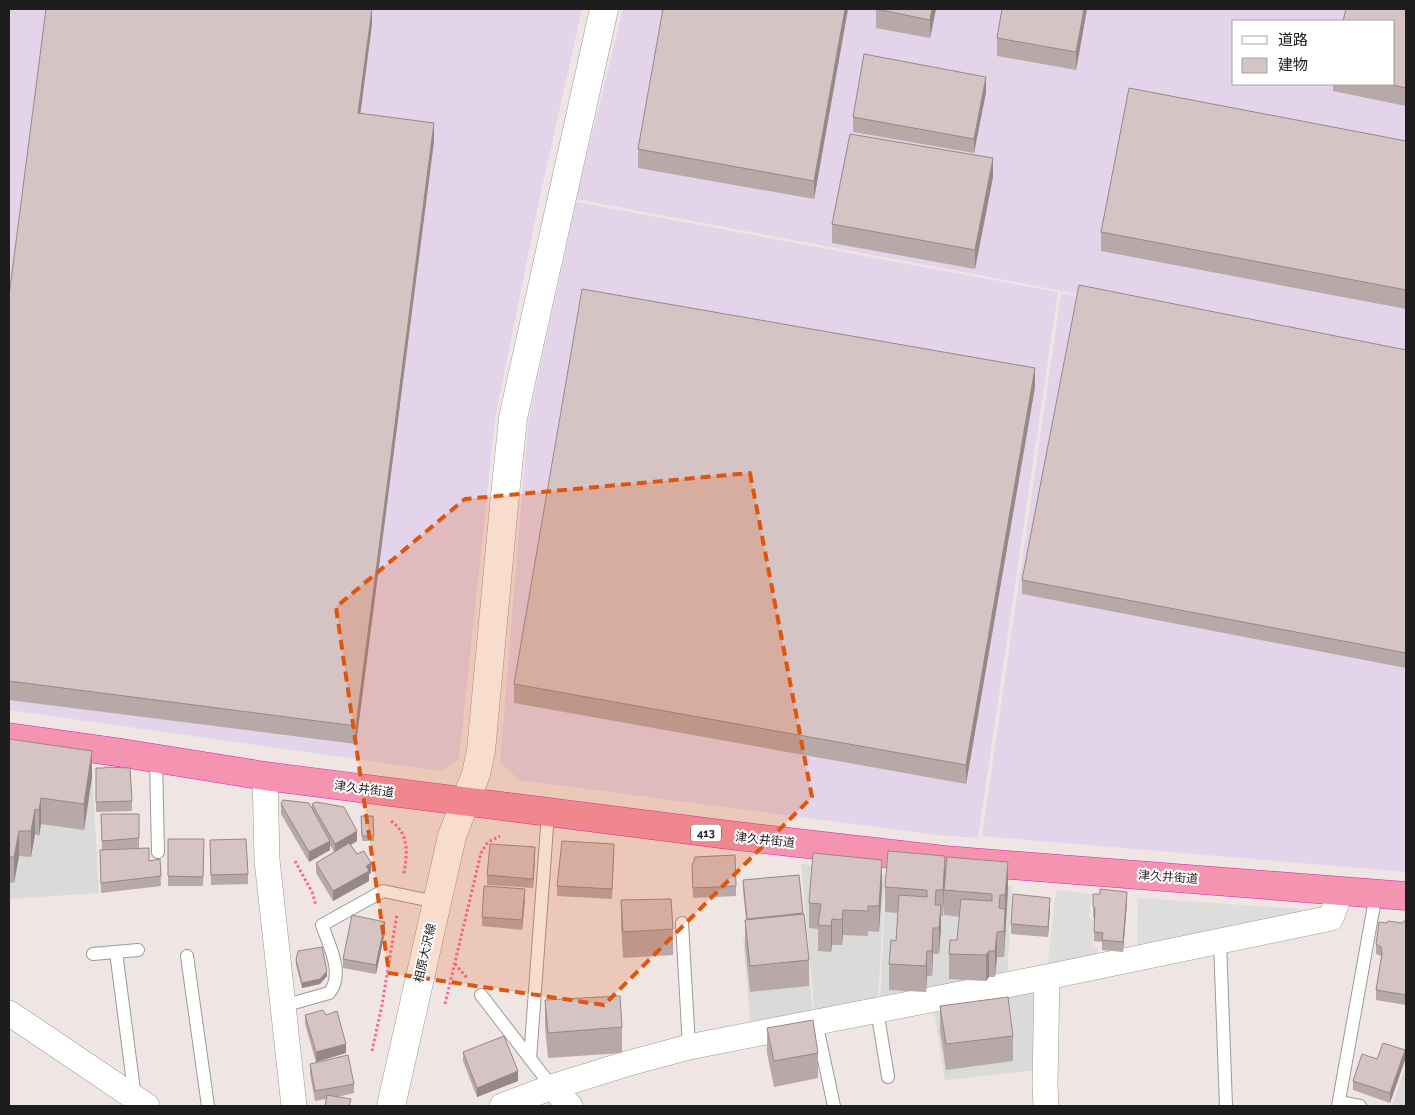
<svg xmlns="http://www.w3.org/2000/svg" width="1415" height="1115" viewBox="0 0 1415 1115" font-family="Raleway,'Noto Sans JP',sans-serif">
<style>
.residential{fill:#dbdadb}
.industrial{fill:#e3d4e9;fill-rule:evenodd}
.parking{fill:#ddd}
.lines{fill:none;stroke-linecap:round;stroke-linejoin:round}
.service-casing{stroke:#9a9a9a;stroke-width:14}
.minor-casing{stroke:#9a9a9a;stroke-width:26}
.tertiary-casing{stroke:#9a9a9a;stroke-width:29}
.trunk-casing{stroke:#e21aba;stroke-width:29}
.path{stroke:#ff649b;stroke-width:3;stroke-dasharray:2.5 2.5;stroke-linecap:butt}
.service{stroke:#fff;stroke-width:12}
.minor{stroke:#fff;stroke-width:25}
.tertiary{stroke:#fff;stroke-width:28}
.trunk{stroke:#f594b0;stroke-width:28}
.wall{fill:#b8a8a8}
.shaded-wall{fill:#968888}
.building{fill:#d6c3c3;stroke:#968888}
.marked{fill:#de560d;fill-opacity:0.2;stroke:#de560d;stroke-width:4;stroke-dasharray:10 6;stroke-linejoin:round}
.labels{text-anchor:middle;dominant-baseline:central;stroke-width:4;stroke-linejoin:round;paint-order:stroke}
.shield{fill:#fff;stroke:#616161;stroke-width:1}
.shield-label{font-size:11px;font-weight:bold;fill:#1d1d1d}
.street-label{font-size:12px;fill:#1d1d1d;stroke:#fff}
</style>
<rect width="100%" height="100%" fill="#efe5e3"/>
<!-- residential -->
<path class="residential" d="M9,760l83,11 7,122 -90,6z
M801,864l84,11 -7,127 -63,13z
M886,875l126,11 -5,92 -127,24z
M806,932l7,84 -62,10 -8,-88z
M1033,990l5,80 -93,10 -11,-70z
M1406,1065v40h-14z"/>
<!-- industrial -->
<path class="industrial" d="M9,9h573l-43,192 -44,218 -36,340 -18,12 -432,-61z
M623,9h783v347l-830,-157zM1234,21h160v63h-160z
M576,202l482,90 -80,546 -41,-3 -418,-55 -19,-18 28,-338z
M1061,293l345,67v512l-424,-36z"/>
<!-- parking -->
<path class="parking" d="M1056,890l36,4 -3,24 5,2 -2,27 6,1 -1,12 -50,10z
M1138,898l163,11 -1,8 -163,35z"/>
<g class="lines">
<defs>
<path id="service" d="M156,759l2,93
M682,923l7,124
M1220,941l6,165
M116,952l19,146
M93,954l45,-4
M187,956l21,150
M481,995l71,92
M283,1006l46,-13c16,-18 0,-48 -7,-68l61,-34 53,11
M877,1010l11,67
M816,1022l18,84
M530,1059l18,-246
M1339,1102l21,4
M1338,1106l38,-212"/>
<path id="minor" d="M265,776l2,84 27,246
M9,1013l138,93
M552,1087l18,19
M502,1106l50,-19 74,-23 63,-17 358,-70 284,-59 10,-28
M1046,1106l-1,-21 2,-108"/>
<path id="tertiary" d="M391,1106l61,-270 24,-62 5,-23 23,-246 9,-87 91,-409"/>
<path id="trunk" d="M9,737l107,15 149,24 464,59 216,25 461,36"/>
</defs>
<!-- service casing -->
<use href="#service" class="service-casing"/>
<!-- minor casing -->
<use href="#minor" class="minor-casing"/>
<!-- tertiary casing -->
<use href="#tertiary" class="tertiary-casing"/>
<!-- trunk casing -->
<use href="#trunk" class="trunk-casing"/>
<!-- path -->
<path class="path" d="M391,821c19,14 16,32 13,53
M295,861l17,31 4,13
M455,964l13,15
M445,1004l36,-151 7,-11 12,-6
M372,1051l10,-46 15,-91"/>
<!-- service -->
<use href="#service" class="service"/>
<!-- minor -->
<use href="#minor" class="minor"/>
<!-- tertiary -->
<use href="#tertiary" class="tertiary"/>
<!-- trunk -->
<use href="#trunk" class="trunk"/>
</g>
<!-- wall -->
<path class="wall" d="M372,9v15l-12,89 74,28 -78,603 -347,-44v-404z
M848,9l-34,190 -176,-31v-19z
M876,9h60l-6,29 -54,-10z
M1002,9h85l-11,61 -79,-14v-18z
M1406,9v97l-73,-15v-7h61z
M986,92l-12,61 -121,-21v-15z
M1406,141v168l-305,-58v-19z
M993,177l-18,92 -143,-26v-19z
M1406,350v318l-384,-74v-14z
M1035,387l-69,397 -452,-81v-19z
M9,739l83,38 -8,53 -43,-6 -2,12 -4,-2 -4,23 -12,-1 -5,27 -5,-1z
M96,768h9l27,33v10l-36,1z
M281,804l31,3v-3l45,37 -6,4 20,28 -2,1v7l-36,20 -17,-28v-10l18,-11 -4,-7v5l-21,12 -28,-48z
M101,814h38v34l-21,1 31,12 11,-2 1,27 -60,7 -1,-43h2z
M361,816h12l1,25h-12z
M168,839l36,10 -1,37h-35z
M210,840l38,34v10l-37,1z
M614,854l-2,45 -55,-3v-10z
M535,856l-2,32 -46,-3v-10z
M692,866l44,20v10l-43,2z
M945,874l63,14 -4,69h-7l-2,20h-6l-3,4 -37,-2v-25l8,-14 3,-23 -16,-2v-15l-1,16h-2l-2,38h-6l-1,22h-5l-1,16 -37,-2v-26l7,-23 2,-28 -13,-1v-25z
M799,875l4,39 6,46v26l-59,6 -5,-46v-26h1l-3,-30v-10z
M882,886l-3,46 -11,-1v5l-25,-1 -1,10h-10l-1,7 -13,-1v-22l-9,-1v-25z
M525,899l-3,31 -40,-4v-9z
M621,900l52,29v26l-50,3 -2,-33z
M1127,902l-4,50 -21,-2v-8l-8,-1v-23l-1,-2v-10z
M1050,908l-2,29 -37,-3v-10z
M1406,921v84l-30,-5v-10l5,-31v-3l-5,-2v-10l26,-21z
M385,932l-9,42 -33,-6v-9z
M296,960l31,16 -7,8 -18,4 -6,-23z
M545,1000l77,27v26l-74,5 -3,-32z
M940,1006l73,30v25l-67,9 -6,-39z
M305,1015l41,38 -30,9 -11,-38z
M767,1028l51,25v25l-44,9 -7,-34z
M463,1052l55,29 -41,16 -14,-36z
M1377,1059l28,1 -15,43 -37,-13v-9z
M310,1064l44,20v9l-17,4 14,9 -25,-7 -11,2 -5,-27z"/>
<!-- shaded-wall -->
<path class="shaded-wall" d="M372,9v15l-14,108v-19z
M845,9h3l-34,190v-18z
M932,9h4l-6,29v-18z
M1084,9h3l-11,61v-18z
M986,77v15l-12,61v-14z
M434,123v18l-78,603v-18z
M993,158v19l-18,92v-19z
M1035,368v19l-69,397v-19z
M92,751v26l-8,53v-26z
M41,798v26l-2,12v-26z
M35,809v25l-4,23v-26z
M19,831v25l-5,27v-26z
M357,831v10l-22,12v-9z
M330,841v9l-21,12v-10z
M535,847v9l-2,32v-9z
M945,856v26l-1,8 -1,26v-26z
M882,860v26l-3,46v-26z
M1008,862v26l-4,69 1,-62z
M371,863v10l-2,1v7l-36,20v-10l33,-25z
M525,889v10l-3,31v-10z
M1127,892v10l-4,50v-10z
M1050,898v10l-2,29v-10z
M941,905v26l-2,23v-26z
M843,910v25l-1,10v-25z
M832,919v26l-1,7v-26z
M385,922v10l-9,42v-9z
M933,928v26l-1,22v-25z
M997,932v25l-2,20v-26z
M927,951v25l-1,16v-26z
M989,951v26l-3,4v-26z
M327,971v5l-7,8 -18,4v-5z
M346,1044v9l-30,9v-10z
M1405,1050v10l-15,43v-10z
M518,1071v10l-41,16v-9z"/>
<!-- building -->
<path class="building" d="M46,9h326l-14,104 76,10 -78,603 -347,-45v-385z
M663,9h182l-31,172 -176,-32z
M876,9h56l-2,11z
M1002,9h82l-8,43 -79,-14z
M1346,9h60v79l-18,-4h6v-63h-51z
M864,54l122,23 -12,62 -121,-22z
M1129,88l277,53v149l-305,-58z
M850,134l143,24 -18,92 -143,-26z
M1079,285l327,65v303l-384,-73z
M582,289l453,79 -69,397 -452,-81z
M9,739l83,12 -8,53 -43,-6 -2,12 -4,-1 -4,22h-12l-5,26h-5z
M105,767l25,1 2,33 -36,1v-34h9z
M283,800l26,3 21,38 -21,11 -28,-48z
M316,802l28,5 13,24 -22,13 -23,-40z
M101,814h38v24l-37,3z
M361,816h12l1,20h-12z
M168,839h36l-1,38 -35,-1z
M246,839l2,35 -37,1 -1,-35z
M562,841l52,3 -2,45 -55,-3z
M349,843l8,11 7,-3 7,12 -5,3 3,5 -36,20 -17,-28z
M490,844l45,3 -2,32 -46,-4z
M149,848v13l11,-2 1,17 -60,7 -1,-33z
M888,851l57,5 -2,34h-7l-1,15h6l-2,23h-6l-1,23h-5l-1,15 -37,-2 2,-24 5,1 3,-46 28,2v-7l-42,-3z
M813,853l69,7 -3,46h-11v5l-25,-1 -1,10 -10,-1 -1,7 -13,-1 3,-21 -12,-1z
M735,855l1,31 -43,2 -1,-22 3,-9z
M947,857l61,5 -3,33h-5l-1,13 6,1 -1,22 -7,1 -2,19h-6l-3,4 -37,-1 1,-14h7l4,-41 31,2v-7l-48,-4z
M799,875l4,38 -56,6 -4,-39z
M484,886l41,3 -3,31 -40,-3z
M1100,889l27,3 -4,50 -21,-2 1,-7 -9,-1 1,-24 -2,-2v-12h7z
M1013,894l37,4 -2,29 -37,-3z
M671,899l2,30 -50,3 -2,-32z
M804,914l5,46 -59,6 -5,-46z
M352,915l33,7 -9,43 -33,-6z
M1388,921l14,2 2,-2h2v74l-30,-5 6,-36 -1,-7 -5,-3 3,-22 8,1z
M322,947l5,24 -7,8 -18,4 -6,-23 2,-9z
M620,996l2,31 -74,6 -3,-33z
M1008,997l5,39 -67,8 -6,-38z
M323,1010l3,5 11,-4 9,33 -30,8 -11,-37z
M813,1020l5,33 -44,8 -7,-33z
M504,1036l14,35 -41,17 -14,-36z
M1383,1043l22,7 -15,43 -37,-12 9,-27 15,5z
M348,1055l6,29 -39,7 -5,-27z
M327,1095l24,4 -2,7h-24z"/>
<!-- marked area -->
<path class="marked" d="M750,473l62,324 -208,208 -215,-32 -53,-366 129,-108z"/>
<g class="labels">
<!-- shield labels -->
<rect class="shield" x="691" y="824.5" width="30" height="17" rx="4"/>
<g class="shield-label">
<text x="706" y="833">413</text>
</g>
<!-- street labels -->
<g class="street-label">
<text transform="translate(364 789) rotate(7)">津久井街道</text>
<text transform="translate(765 840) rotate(6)">津久井街道</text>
<text transform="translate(1168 877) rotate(4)">津久井街道</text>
<text transform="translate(425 953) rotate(-77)">相原大沢線</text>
</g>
</g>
<!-- border -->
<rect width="1415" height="1115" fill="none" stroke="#1d1d1d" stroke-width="20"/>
<!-- legend -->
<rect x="1232" y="20" width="162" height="65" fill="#ffffff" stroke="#a5a5a5"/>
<rect x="1242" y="36" width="25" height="8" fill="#ffffff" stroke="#a5a5a5"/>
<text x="1278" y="45" font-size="15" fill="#1d1d1d">道路</text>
<rect x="1242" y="58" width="25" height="15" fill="#d6c3c3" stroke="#a5a5a5"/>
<text x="1278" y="70" font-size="15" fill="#1d1d1d">建物</text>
</svg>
